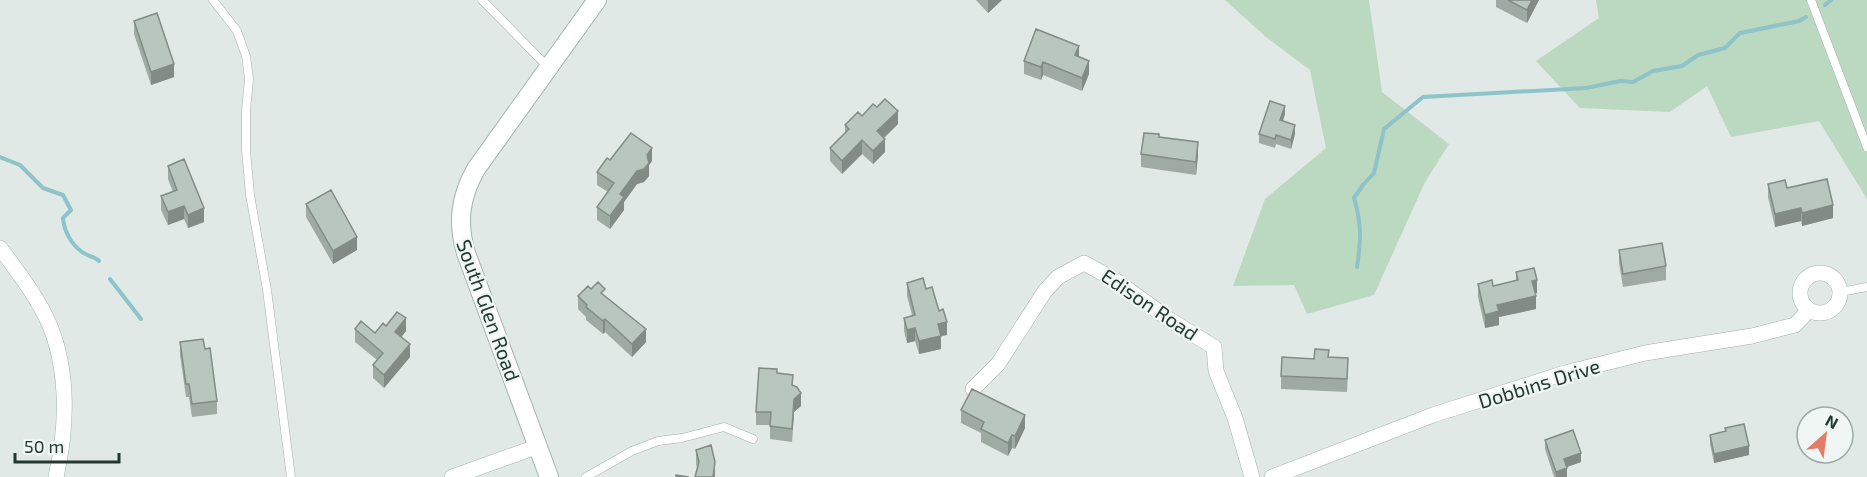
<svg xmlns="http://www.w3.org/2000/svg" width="1867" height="477" viewBox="0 0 1867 477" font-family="'Exo 2',sans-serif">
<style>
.green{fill:#bbd8c1}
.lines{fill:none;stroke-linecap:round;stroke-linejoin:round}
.stream{stroke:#8dc3c9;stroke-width:4}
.service-casing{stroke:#a4b0ab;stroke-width:9}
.minor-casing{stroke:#a4b0ab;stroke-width:16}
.secondary-casing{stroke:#a1b4ab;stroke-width:20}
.service{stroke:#fff;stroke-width:8}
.minor{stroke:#fff;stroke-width:15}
.secondary{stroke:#fff;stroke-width:18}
.wall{fill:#9faaa5}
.shaded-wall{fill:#828b86}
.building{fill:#b9c6c0;stroke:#828b86;stroke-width:1.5}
.labels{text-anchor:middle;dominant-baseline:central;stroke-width:4.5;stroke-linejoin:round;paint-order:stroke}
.street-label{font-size:20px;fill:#233831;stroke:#f0f6f3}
</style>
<rect width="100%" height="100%" fill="#e0e9e5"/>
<!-- green -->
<path class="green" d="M1225,0h144l13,92 67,52 -25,40 -50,111 -67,19 -13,-29 -61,1 32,-87 61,-51 -16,-78 -44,-33z
M1596,0h271v199l-48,-78 -88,16 -24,-51 -37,26 -90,-4 -44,-47 63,-43z"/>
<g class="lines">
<!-- stream -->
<path class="stream" d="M1825,5l6,-5
M0,157l20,8 23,23 20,7 8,15 -8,8c1,13 8,26 19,34 5,4 12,4 17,9
M1357,267c4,-27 5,-42 -3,-69l9,-13 11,-12 10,-44 39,-32 163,-9 34,-7 13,1 20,-11 29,-5 16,-11 27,-7 15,-15 59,-12 7,-4
M110,279l31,40"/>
<defs>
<path id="service" d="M213,0l24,31 9,25 3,23 -3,31v40l4,45 17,95 24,187
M482,0l66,67
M1811,0l56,147
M1841,292l26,-5
M586,477l46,-26 26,-10 24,-3 42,-11 29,12"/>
<path id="minor" d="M0,248c18,24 39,51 50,78 19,47 17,103 6,151
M1800 293a20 20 0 1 1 40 0a20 20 0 1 1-40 0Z
M973,389l25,-25 47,-73 13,-14 26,-14 31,17 55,40 44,27 2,24 19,47 17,59
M452,477l87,-31
M1272,477l161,-62 132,-42 80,-20 107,-17 43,-11 14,-15"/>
<path id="secondary" d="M549,477l-83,-224c-9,-30 -6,-56 10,-84l121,-169"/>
</defs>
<!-- service casing -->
<use href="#service" class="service-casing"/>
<!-- minor casing -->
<use href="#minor" class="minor-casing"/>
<!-- secondary casing -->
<use href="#secondary" class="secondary-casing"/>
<!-- service -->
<use href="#service" class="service"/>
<!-- minor -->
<use href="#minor" class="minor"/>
<!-- secondary -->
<use href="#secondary" class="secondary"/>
</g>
<!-- wall -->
<path class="wall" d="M976,0h26l-14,13z
M1496,0h43l-12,23 -31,-16z
M134,21l40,56 -23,8 -17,-51z
M1079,57l10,17 -7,17 -39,-16 -2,5 -17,-6v-13z
M1285,114l-2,7 12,13 -4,15 -15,-5 -1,4 -16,-5v-9z
M862,116l36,8 -14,14 1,14 -12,12 -11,-10 -20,20 -12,-13v-13l15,-14v-9z
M1159,137l39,18 -2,20 -55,-8v-13z
M610,160l42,1 -3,4v11l-5,6 -7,2 -13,18v8l-14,19 -13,-9v-13l11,-15 -11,-7v-13z
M168,166l36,56 -16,6 -4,-9 -16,6 -7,-15v-14l12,-4 -5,-13z
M1768,184l19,4 46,30 -31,8 -1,-5 -26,6 -7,-30z
M306,204l51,46 -24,14 -27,-47z
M1619,250l47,16v14l-43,7 -4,-24z
M1516,272l21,21h-2l1,16 -37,8v8l-14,3 -7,-31v-13l15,2 23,-6z
M907,283l19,6 13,22 8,24 -6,1v13l-22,5 -4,-13 -8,2 -3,-12v-13l8,-3 -5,-19z
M578,296h27l41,46 -14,15 -27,-25 -2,2 -17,-14v-3l-8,-8z
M386,326l20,5 -5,6 9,20 -26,31 -11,-10v-13l4,-5 -22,-18v-13l20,4z
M180,342l25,7 12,52v13l-25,3 -3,-20h-3l-6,-42z
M1329,357l19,14 -1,21 -66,-3v-13l33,-17z
M777,373l16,12 8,21 -7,6 -2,30 -22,-3v-14h-14v-13z
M961,410l64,18 -10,21 -3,-1 -4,8 -27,-14v-9l-20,-10z
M1725,428l24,27 -35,8 -4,-19v-9l15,-3z
M1545,440l36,22 -14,5v10h-13l-9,-28z
M711,445l-14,24 -1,-6v-13z"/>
<!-- shaded-wall -->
<path class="shaded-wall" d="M988,0h14l-14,13z
M1532,0h7l-12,23v-13z
M1079,46v13l-4,-4z
M1089,61v13l-7,17v-13z
M1043,62v13l-2,5v-13z
M174,64v13l-23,8v-13z
M1285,106v8l-5,15v-9z
M898,111v13l-21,20v-13z
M1295,125v9l-4,15v-9z
M885,139v13l-12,12v-13z
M862,140v14l-20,20v-13z
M1198,142v13l-2,20v-13z
M652,148v13l-3,4v11l-5,6 -7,2 -13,18v8l-14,19v-13l10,-22z
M1833,205v13l-31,8v-13z
M184,206v13l-16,6v-13z
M204,208v14l-16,6v-13z
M1801,208v13l-26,6v-13z
M357,237v13l-24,14v-13z
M1537,280v13l-5,1v-13z
M1536,296v13l-37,8v8l-14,3v-13l12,-10z
M406,318v13l-11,14v-13z
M605,319v13l-2,2v-13z
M947,322v13l-6,1v13l-22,5v-13l19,-17z
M915,328v13l-8,2v-13z
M646,329v13l-14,15v-13z
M410,344v13l-26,31v-13z
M801,393v13l-7,6 -2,30 2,-43z
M1025,415v13l-10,21v-13z
M1012,435v13l-4,8v-13z
M1749,446v9l-35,8v-9z
M1581,453v9l-17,6v-9z
M715,462v15h-2z
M1567,468v9h-11v-5z"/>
<!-- building -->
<path class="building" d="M1508,0h24l-5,10z
M157,13l17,51 -23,8 -17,-51z
M1036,29l43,17 -4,9 14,6 -7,17 -39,-16 -2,5 -17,-6z
M885,99l13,12 -21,20 8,8 -12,12 -11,-11 -20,21 -12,-13 19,-19 -4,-4 13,-13 4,4 11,-12 4,3z
M1270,101l15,5 -5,14 15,5 -4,15 -15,-5 -1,4 -16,-5z
M631,133l21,15 -5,7 2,8 -5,6 -7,2 -17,23 4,3 -14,19 -13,-9 17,-24 -17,-11 10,-14 3,2z
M1144,133l15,1v3l39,5 -2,20 -55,-8z
M184,159l20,49 -16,7 -4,-9 -16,6 -7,-16 16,-6 -9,-24z
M1827,179l6,26 -31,8 -1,-5 -26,6 -7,-30 17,-4 2,8z
M331,190l26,47 -24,14 -27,-47z
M1662,243l4,23 -43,8 -4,-24z
M1534,268l3,12 -5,1 4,15 -39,9 2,6 -14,4 -7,-31 14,-4 1,6 25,-6 -2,-8z
M923,278l3,11 6,-2 7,24 4,-2 4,13 -9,2 3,12 -22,5 -4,-13 -8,2 -3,-12 11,-3 -8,-32z
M598,282l7,7 -4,4 45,36 -14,15 -27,-25 -2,2 -17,-14 1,-2 -9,-9 10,-10 3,3z
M397,312l9,6 -11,14 15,12 -26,31 -11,-10 10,-12 -28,-24 6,-8 14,12 8,-10 3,3z
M203,339l2,10 5,-1 7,53 -25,3 -3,-20h-3l-6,-42z
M1315,349l14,1 -1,7 20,1 -1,21 -66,-3 1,-19 32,2z
M759,368l18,1v4l16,2 -1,10 5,2 4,6 -7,6 -2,30 -22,-3 1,-14h-15z
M972,389l53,26 -10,21 -3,-1 -4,8 -27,-14 3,-7 -23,-12z
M1744,424l5,22 -35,8 -4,-19 16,-4 -1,-3z
M1573,430l8,23 -17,6 3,9 -11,4 -11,-32z
M711,445l4,17 -2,15h-18l4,-15 -3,-12z
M676,475l13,2h-13z"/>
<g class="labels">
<!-- street labels -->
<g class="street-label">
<text transform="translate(1150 304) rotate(34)">Edison Road</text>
<text transform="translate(489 310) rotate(70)">South Glen Road</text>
<text transform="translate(1539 383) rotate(-17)">Dobbins Drive</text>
</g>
</g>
<!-- north arrow -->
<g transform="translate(1825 435) rotate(28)"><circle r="28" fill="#f0f6f3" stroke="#9eaaa5" stroke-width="1.5"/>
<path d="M0-4.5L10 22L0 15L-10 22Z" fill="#e27c65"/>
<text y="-9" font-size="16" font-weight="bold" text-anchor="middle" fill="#233831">N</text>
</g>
<!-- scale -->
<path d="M15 453v9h104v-9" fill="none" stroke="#233831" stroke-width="3"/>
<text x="24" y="453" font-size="18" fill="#233831" stroke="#f0f6f3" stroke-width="4.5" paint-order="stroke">50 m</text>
</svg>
